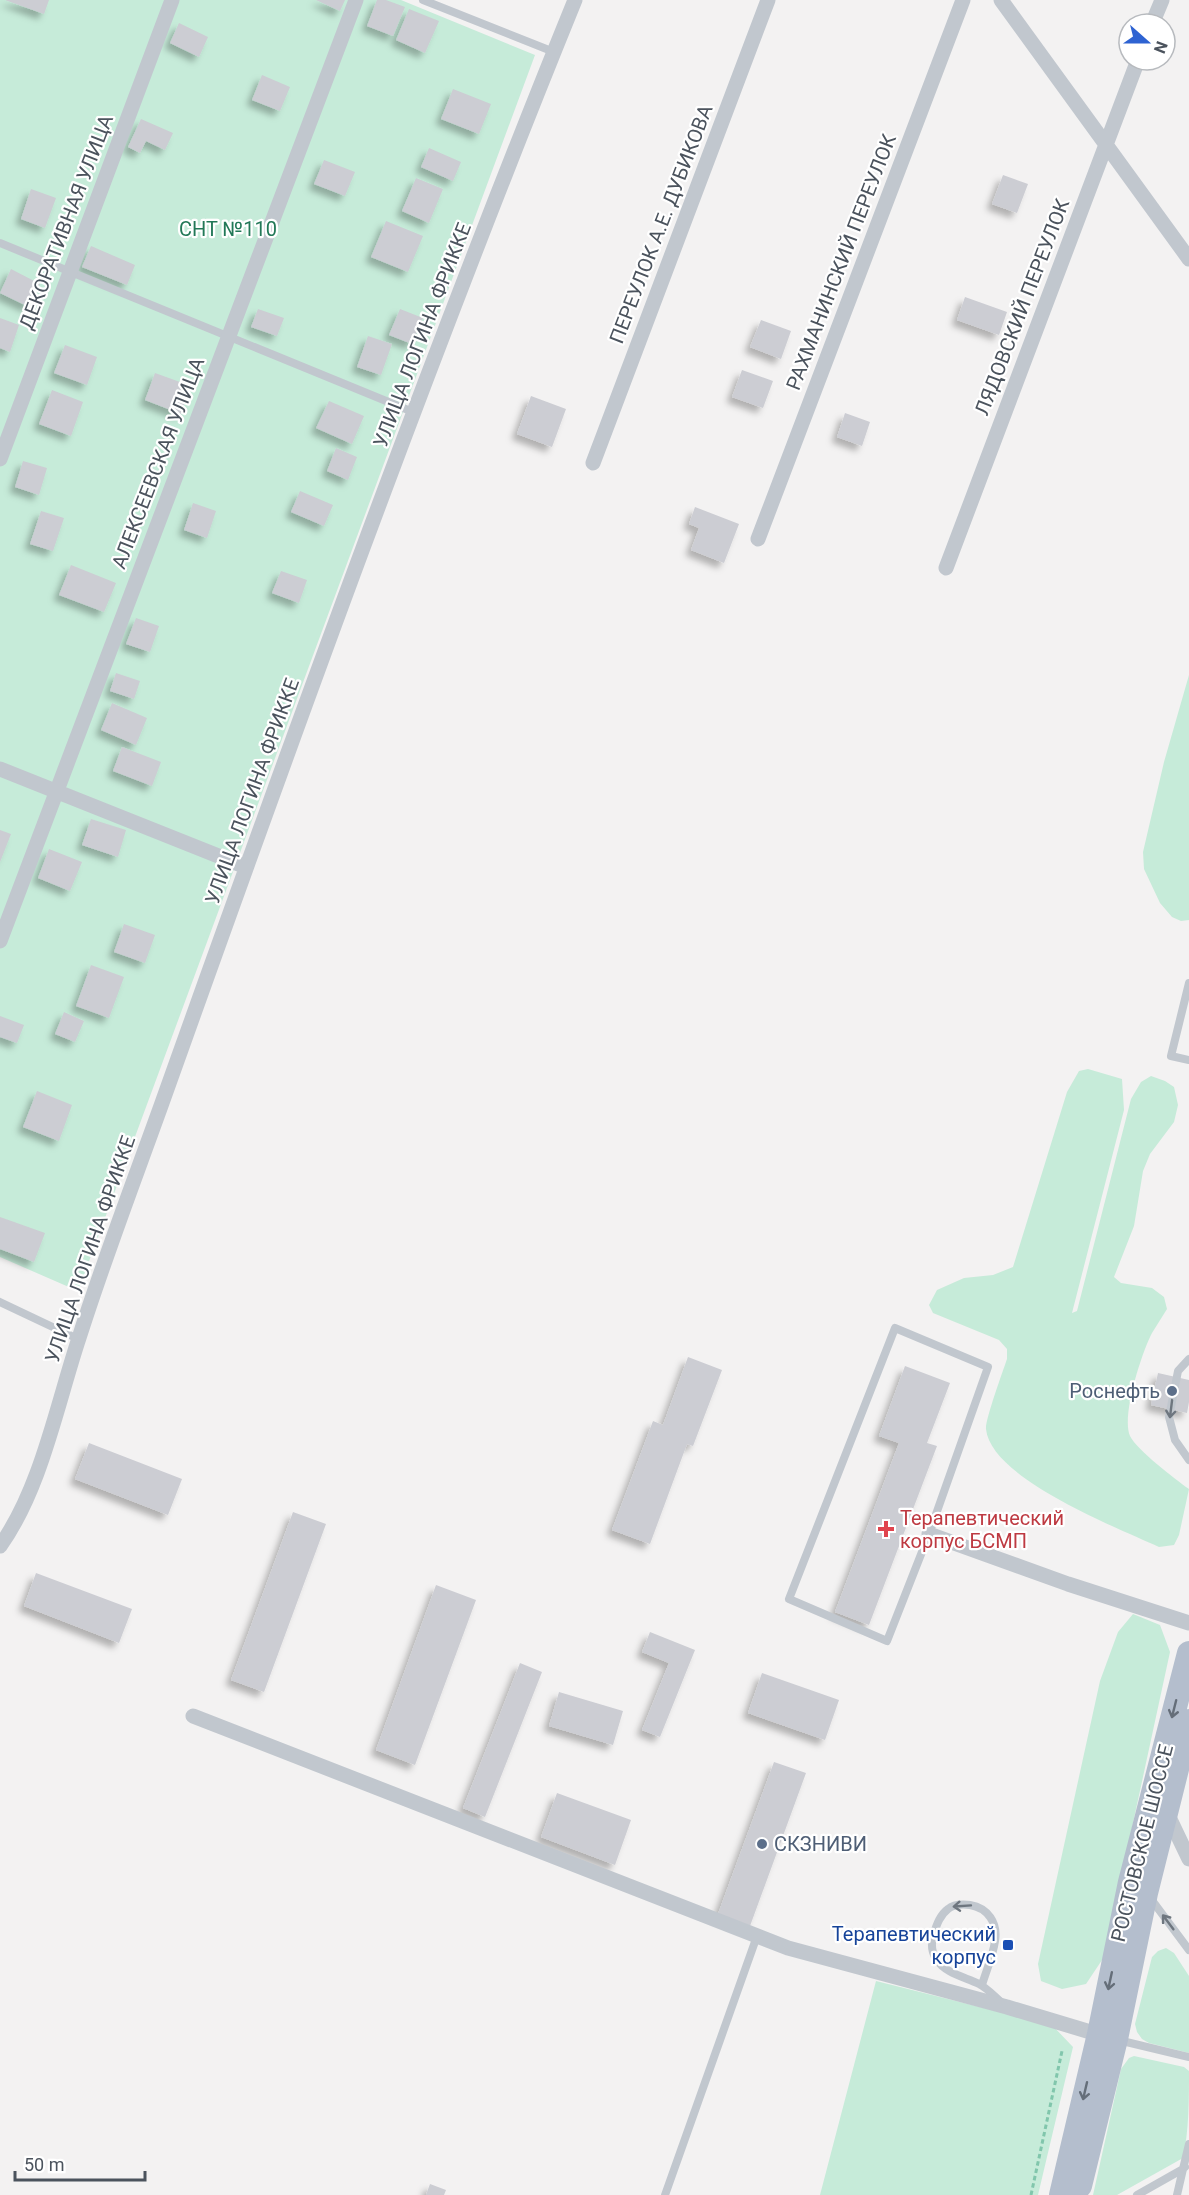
<svg xmlns="http://www.w3.org/2000/svg" width="1189" height="2195" viewBox="0 0 1189 2195" font-family="Roboto,sans-serif">
<style>
.green{fill:#c6ebd9}
.building{fill:#cccdd3;filter:url(#shadow)}
.lines{fill:none;stroke-linecap:round;stroke-linejoin:round}
.path{stroke:#81c6ac;stroke-width:3;stroke-dasharray:4.5 3;stroke-linecap:butt}
.service{stroke:#c1c7ce;stroke-width:8}
.minor{stroke:#c1c7ce;stroke-width:15}
.primary{stroke:#b4becd;stroke-width:24}
.oneway{stroke:#6e767f}
.oneway2{stroke:#656e79}
.service-dot{fill:#5c6f8a;stroke:#fff;stroke-width:2}
.health-dot{fill:#e0444e;stroke:#fff;stroke-width:2}
.transit-dot{fill:#1a4fb4;stroke:#fff;stroke-width:2}
.labels{text-anchor:middle;dominant-baseline:central;stroke-width:4.5;stroke-linejoin:round;paint-order:stroke}
.street-label{font-size:20px;fill:#4b535d;stroke:#fff}
.park-label{font-size:20px;fill:#227857;stroke:#fff}
.service-label{font-size:20px;fill:#4e5e75;stroke:#fff;text-anchor:end}
.health-label{font-size:20px;fill:#be3a42;stroke:#fff;text-anchor:start}
.transit-label{font-size:20px;fill:#164399;stroke:#fff;text-anchor:end}
</style>
<defs>
<filter id="shadow"><feDropShadow dx="-5.5" dy="5.5" stdDeviation="3" flood-color="#0004"/></filter>
</defs>
<rect width="100%" height="100%" fill="#f3f2f2"/>
<!-- green -->
<path class="green" d="M0,0h401l134,55 -457,1236 -78,-34z
M1189,675v245l-8,1 -9,-4 -12,-14 -16,-34 -1,-17 21,-90z
M1088,1069l34,10 2,31 -52,203 5,-2 54,-212 10,-17 10,-6 14,5 9,6 4,18 -4,17 -24,32 -7,17 -9,55 -20,51 7,6 31,5 12,9 3,12c-5,8 -10,16 -15,24 -10,19 -31,83 -22,103 7,14 45,43 59,53l-10,46 -5,10 -15,2c-41,-19 -168,-68 -173,-118 -1,-9 17,-58 21,-70v-10l-8,-9 -66,-27 -4,-8 8,-15 27,-12 29,-3 20,-8 54,-175 12,-21z
M1133,1614l27,11 10,27 -66,305 -18,27 -24,5 -21,-8 -3,-17 62,-283 18,-49z
M1166,1948l8,5 15,23v77l-40,-10 -7,-4 -5,-7 -2,-8 17,-67 6,-6z
M876,1981l176,44 21,22 -35,148h-218z
M1134,2056l50,11 5,4c0,28 0,60 -6,87l-66,37h-24l28,-126 8,-11z"/>
<!-- building -->
<path class="building" d="M5,0h44l-5,14z
M316,0h29l-5,11z
M377,0h9l19,7 -12,29 -26,-10z
M409,9l30,12 -14,32 -29,-13z
M179,23l29,14 -9,20 -29,-14z
M262,75l28,12 -10,24 -28,-11z
M453,89l38,15 -12,30 -38,-15z
M141,119l32,14 -8,17 -19,-9 -6,12 -12,-6z
M429,148l32,14 -8,19 -32,-14z
M324,160l31,12 -10,24 -31,-12z
M1003,175l25,9 -11,29 -25,-9z
M416,178l27,11 -14,34 -27,-12z
M31,189l25,9 -11,30 -24,-9z
M386,221l37,15 -15,36 -37,-15z
M91,246l44,19 -8,20 -45,-18z
M11,269l29,15 -11,23 -29,-14z
M965,297l42,15 -8,23 -42,-15z
M258,309l26,9 -7,18 -26,-9z
M400,309l23,9 -11,26 -23,-9z
M0,318l19,7 -9,27 -10,-4z
M761,320l30,11 -10,28 -31,-12z
M368,336l24,8 -11,31 -24,-8z
M65,345l32,12 -10,28 -33,-12z
M742,370l31,11 -10,27 -31,-11z
M155,373l36,13 -10,28 -36,-14z
M52,390l31,12 -12,34 -32,-12z
M531,396l35,13 -14,38 -35,-13z
M329,401l35,15 -12,28 -36,-16z
M845,413l25,9 -8,24 -25,-9z
M336,448l21,9 -9,23 -21,-9z
M23,461l24,7 -8,27 -24,-8z
M300,491l33,14 -9,21 -33,-14z
M193,503l23,8 -9,27 -23,-8z
M695,507l44,17 -15,39 -33,-13 8,-22 -10,-4z
M41,511l23,7 -11,33 -23,-7z
M71,565l45,18 -12,29 -45,-17z
M281,571l26,9 -8,23 -27,-10z
M136,618l23,8 -9,26 -24,-8z
M116,673l24,8 -6,18 -24,-8z
M112,703l35,15 -11,27 -35,-15z
M122,747l39,15 -9,24 -39,-15z
M91,819l35,11 -8,27 -36,-12z
M0,830l11,4 -11,28z
M49,849l33,13 -12,29 -32,-13z
M124,924l31,11 -10,28 -31,-11z
M91,965l33,12 -15,41 -33,-12z
M64,1012l20,9 -9,21 -20,-8z
M0,1016l24,9 -7,18 -17,-6z
M37,1091l35,14 -13,36 -36,-14z
M0,1217l45,16 -11,29 -34,-13z
M688,1357l34,13 -29,76 -6,-2 -37,100 -38,-14 41,-109 10,4z
M905,1366l45,17 -23,60 10,3 -68,179 -34,-13 64,-169 -20,-7z
M1158,1373l31,7v22l-2,11 -36,-8z
M89,1443l93,36 -14,36 -93,-36z
M293,1512l33,12 -62,168 -33,-12z
M36,1573l96,36 -13,34 -95,-37z
M436,1585l40,15 -61,165 -39,-15z
M650,1632l45,18 -35,87 -18,-7 27,-67 -27,-11z
M520,1663l22,9 -57,145 -22,-9z
M762,1673l77,27 -14,40 -77,-27z
M559,1692l64,19 -10,34 -64,-19z
M774,1762l32,11 -56,153 -32,-12z
M557,1793l74,27 -16,45 -74,-28z
M430,2184l16,6 -2,5h-18z"/>
<g class="lines">
<!-- path -->
<path class="path" d="M1031,2195l31,-144"/>
<!-- service -->
<path class="service" d="M423,0l131,52
M0,243l413,169
M1189,983l-18,73 18,4
M0,1302l78,37
M895,1328l93,39 -59,167 -42,107 -98,-42z
M1189,1359l-11,12 -9,46 6,23 14,20
M1151,1899l38,51
M982,1985c4,-14 11,-29 13,-44 3,-18 -7,-33 -25,-36 -8,-1 -16,-1 -22,4 -8,6 -11,15 -14,24 -3,9 -3,18 2,26 10,15 29,18 43,25 8,4 15,12 22,18
M1118,2040l71,17
M665,2195l92,-259
M1137,2195l46,-26 6,-25
M1177,2195l6,-26 2,-2"/>
<!-- minor -->
<path class="minor" d="M1001,0l188,259
M1152,24l10,-24
M0,459l172,-459
M593,463l175,-463
M758,539l205,-539
M946,568l192,-508
M0,769l246,98
M0,941l356,-941
M929,1534l139,50 121,39
M0,1546c41,-57 57,-142 79,-208 25,-79 55,-157 83,-235 132,-370 265,-739 413,-1103
M193,1716l595,232 219,59 100,30
M1166,1811l23,48"/>
<!-- primary -->
<path class="primary" d="M1080,2186l36,-147 30,-146 43,-172
M1061,2195l38,-161 31,-152 59,-229"/>
</g>
<!-- one-way arrows -->
<defs><path id="oneway-shaft" d="M-6 0H5M1.5-3L5.5 0L1.5 3" fill="none" stroke-width="1.6" stroke-linecap="round" stroke-linejoin="round" transform="scale(1.5)"/></defs>
<g class="oneway">
<use href="#oneway-shaft" transform="translate(1171 1409) rotate(97)"/>
<use href="#oneway-shaft" transform="translate(962 1906) rotate(176)"/>
<use href="#oneway-shaft" transform="translate(1168 1922) rotate(-127)"/>
</g>
<g class="oneway2">
<use href="#oneway-shaft" transform="translate(1174 1709) rotate(104)"/>
<use href="#oneway-shaft" transform="translate(1110 1981) rotate(102)"/>
<use href="#oneway-shaft" transform="translate(1085 2091) rotate(103)"/>
</g>
<!-- markers -->
<g class="service-dot">
<circle cx="1172" cy="1391" r="6"/>
<circle cx="762" cy="1844" r="6"/>
</g>
<path class="health-dot" d="M883 1520h6v6h6v6h-6v6h-6v-6h-6v-6h6z"/>
<rect class="transit-dot" x="1002" y="1939" width="12" height="12" rx="3"/>
<g class="labels">
<!-- street labels -->
<g class="street-label">
<text transform="translate(66 222) rotate(-69)">ДЕКОРАТИВНАЯ УЛИЦА</text>
<text transform="translate(661 224) rotate(-69)">ПЕРЕУЛОК А.Е. ДУБИКОВА</text>
<text transform="translate(841 262) rotate(-69)">РАХМАНИНСКИЙ ПЕРЕУЛОК</text>
<text transform="translate(1022 307) rotate(-69)">ЛЯДОВСКИЙ ПЕРЕУЛОК</text>
<text transform="translate(422 335) rotate(-69)">УЛИЦА ЛОГИНА ФРИККЕ</text>
<text transform="translate(158 463) rotate(-69)">АЛЕКСЕЕВСКАЯ УЛИЦА</text>
<text transform="translate(252 791) rotate(-70)">УЛИЦА ЛОГИНА ФРИККЕ</text>
<text transform="translate(90 1249) rotate(-71)">УЛИЦА ЛОГИНА ФРИККЕ</text>
<text transform="translate(1142 1843) rotate(-76)">РОСТОВСКОЕ ШОССЕ</text>
</g>
<!-- park labels -->
<g class="park-label">
<text x="228" y="229">СНТ №110</text>
</g>
<!-- service labels -->
<g class="service-label">
<text x="1160" y="1391">Роснефть</text>
<text x="774" y="1844" text-anchor="start">СКЗНИВИ</text>
</g>
<!-- health labels -->
<g class="health-label">
<text x="900" y="1518">Терапевтический<tspan x="900" dy="23">корпус БСМП</tspan></text>
</g>
<!-- transit labels -->
<g class="transit-label">
<text x="996" y="1934">Терапевтический<tspan x="996" dy="23">корпус</tspan></text>
</g>
</g>
<!-- north arrow -->
<g transform="translate(1147 42) rotate(111)"><circle r="28" fill="#ffffff" stroke="#b7babe" stroke-width="1.5"/>
<path d="M0-4.5L10 22L0 15L-10 22Z" fill="#2e63d2"/>
<text y="-9" font-size="16" font-weight="bold" text-anchor="middle" fill="#4b535d">N</text>
</g>
<!-- scale -->
<path d="M15 2171v9h130v-9" fill="none" stroke="#4b535d" stroke-width="3"/>
<text x="24" y="2171" font-size="18" fill="#4b535d" stroke="#ffffff" stroke-width="4.5" paint-order="stroke">50 m</text>
</svg>
